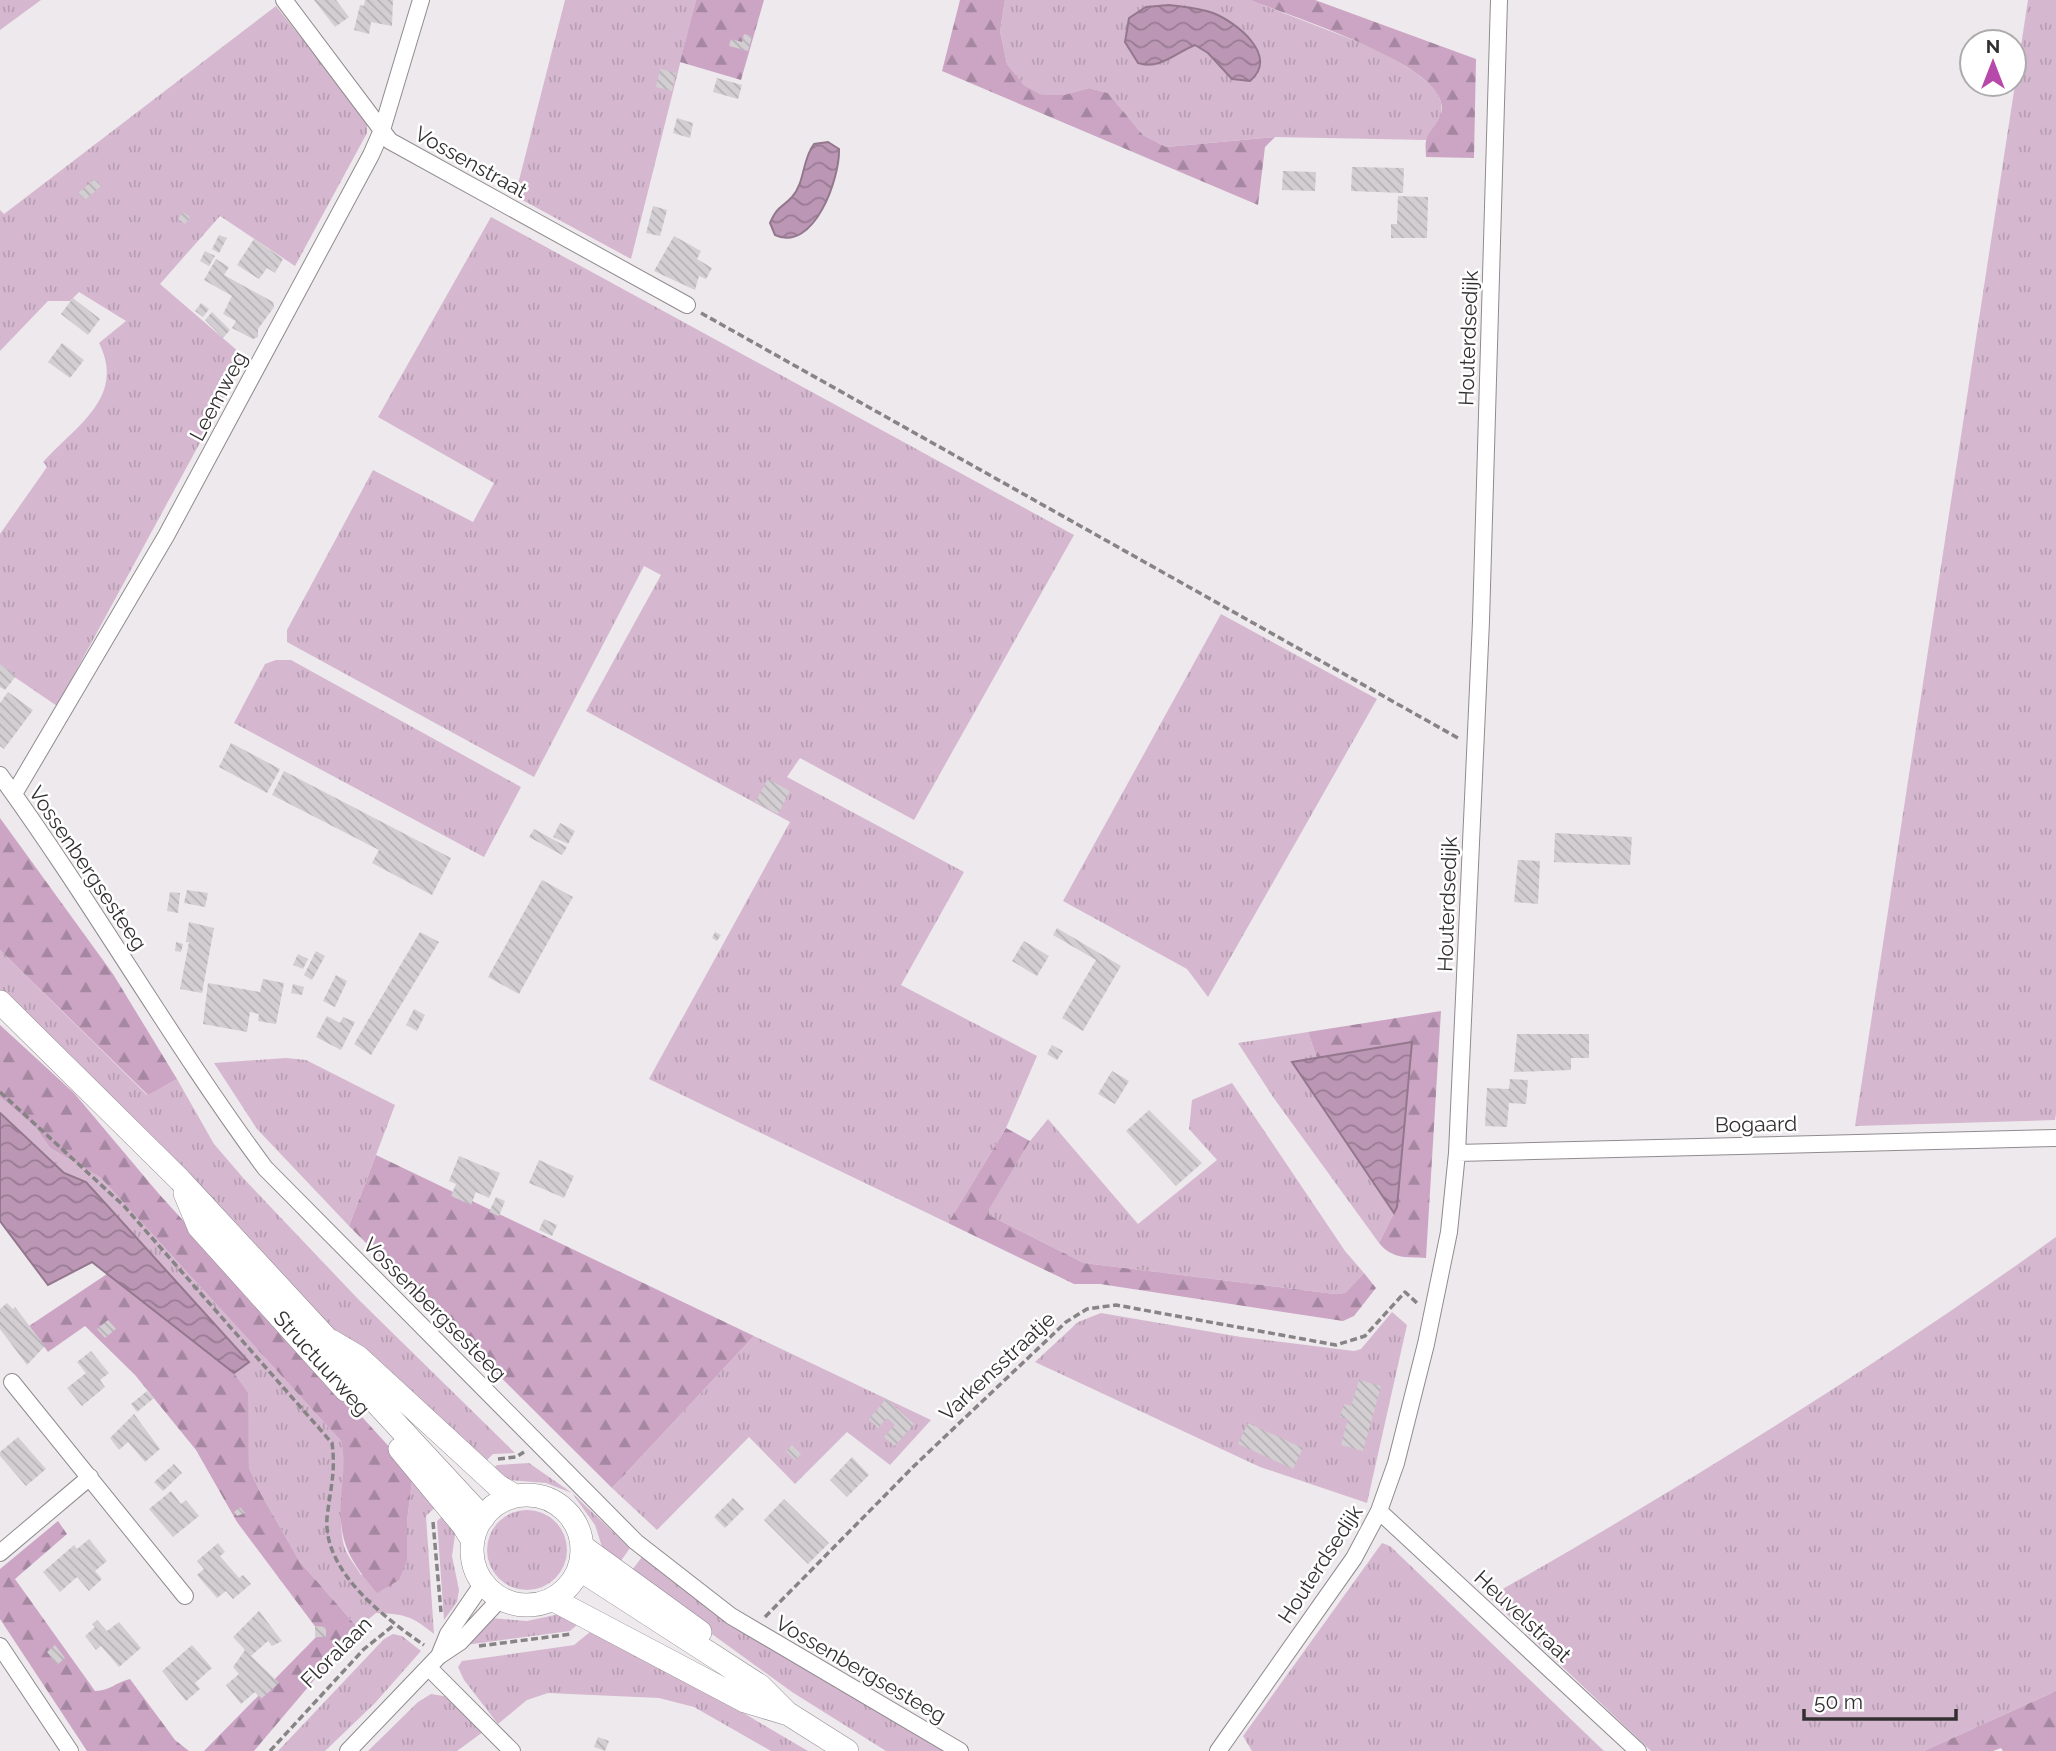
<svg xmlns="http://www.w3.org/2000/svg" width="2056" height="1751" viewBox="0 0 2056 1751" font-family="Raleway,sans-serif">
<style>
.grass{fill:url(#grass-tufts);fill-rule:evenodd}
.forest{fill:url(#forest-firs)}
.water{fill:url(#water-waves);stroke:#93778d;stroke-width:2}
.building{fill:url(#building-back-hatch)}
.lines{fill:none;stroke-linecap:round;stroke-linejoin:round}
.street-casing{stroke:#908b8f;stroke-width:18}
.secondary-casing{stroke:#908b8f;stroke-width:24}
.path{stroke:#878486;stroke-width:3.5;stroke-dasharray:7 3.5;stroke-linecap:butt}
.street{stroke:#fff;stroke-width:16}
.secondary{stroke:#fff;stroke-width:23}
.labels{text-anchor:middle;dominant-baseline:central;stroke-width:5;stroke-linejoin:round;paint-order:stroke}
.street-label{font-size:21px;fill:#323031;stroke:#fff}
</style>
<defs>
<pattern id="grass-tufts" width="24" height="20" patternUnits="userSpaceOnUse" patternTransform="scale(1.75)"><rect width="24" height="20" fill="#d5b8cf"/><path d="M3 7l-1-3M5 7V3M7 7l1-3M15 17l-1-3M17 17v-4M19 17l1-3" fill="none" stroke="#b79eb2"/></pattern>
<pattern id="forest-firs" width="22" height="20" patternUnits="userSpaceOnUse" patternTransform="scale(1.75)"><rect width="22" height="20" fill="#cca5c5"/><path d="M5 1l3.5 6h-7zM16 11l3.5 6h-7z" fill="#a687a1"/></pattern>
<pattern id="water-waves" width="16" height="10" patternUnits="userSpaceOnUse" patternTransform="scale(1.75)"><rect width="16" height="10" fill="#bc96b5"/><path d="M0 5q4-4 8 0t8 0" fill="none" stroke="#997b94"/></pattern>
<pattern id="building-back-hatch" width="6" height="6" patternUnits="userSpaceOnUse" patternTransform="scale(1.75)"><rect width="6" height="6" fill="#d3ced2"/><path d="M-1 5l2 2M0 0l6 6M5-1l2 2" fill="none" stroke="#b6b1b5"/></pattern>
</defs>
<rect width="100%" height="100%" fill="#eee9ed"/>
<!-- grass -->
<path class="grass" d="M0,0h41l-41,30z
M565,0h131l-65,259 -116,-63z
M1005,0h245l129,50 37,23 20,16 5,13v17l-15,21 -151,-3 -109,10 -23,-12 -35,-42 -19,-5 -25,7h-22l-18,-10 -17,-21 -7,-33zM1169,5c35,4 102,22 88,70l-25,4 -23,-26 -14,-8c-17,7 -29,18 -48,21z
M2028,0h28v1114l-1,6 -200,6z
M276,6l91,115v12l-72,133 -75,-50 -60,68 86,74 -189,348 -57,-39v-133l47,-67 -4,-5c34,-37 83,-65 56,-119l27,-22 -47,-29 -9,9h-22l-48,50v-141l4,4z
M491,217l583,318 -160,285 -114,-62 -13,19 177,95 -63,113 136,71 -31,72 -58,95 -299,-144 141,-257 -204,-111 75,-136 -17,-9 -110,211 -247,-135v-12l86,-160 100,52 21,-39 -116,-66z
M1221,614l156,85 -169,298 -21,-28 -124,-68z
M276,660h15l230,127 -37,70 -250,-134 31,-59z
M0,950l147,145 30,-16 37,65 31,36 114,120 156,153 -22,1 -9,9 -144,-127 -241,-252 -99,-94z
M1308,1032l9,26 -24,5 101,150 -15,30 -106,-146 -35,-54z
M286,1058l20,2 89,45 -46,121 -92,-97 -43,-66z
M1232,1083l113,168 19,22 -19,20 -10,1 -251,-31 -95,-48 -1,-6 42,-68 18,-22 90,105 79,-64 -28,-31 3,-29z
M0,1097l35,30 15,21 51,30 240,263c9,34 -6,70 3,105 3,10 12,20 17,29l46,-14v-40l6,-48 27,30 -14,13 8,118c-22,-18 -29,-20 -58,-21l-18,15 -58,-66 -39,-68 -12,-26 -2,-75 -13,-20 14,-11 -162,-180 -22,-9 -64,-60z
M2056,1237v454l-132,60h-273l-162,-154c195,-111 385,-229 567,-360z
M1392,1312l15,13 -40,178 -107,-36 -225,-105 43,-40 23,-9 140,24 113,14 7,-2z
M754,1336l177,84 -41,45 -43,-33 -52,52 -46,-47 -92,93 -45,-42z
M529,1463l43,30 58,55 -12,17 -14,-12 -9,-28 -23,-32 -26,-10 -39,-3 -16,-10 6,-5z
M487 1550a40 40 0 1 1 80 0a40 40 0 1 1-80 0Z
M445,1514l11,14 -4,28 7,34 -2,12 -13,18 -7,-99z
M1382,1543l8,3 214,205h-352l-9,-15z
M642,1557l58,45 248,149h-62l-94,-59 -163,-118z
M564,1613l20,6 -14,12 -105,14 25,-27 37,3z
M595,1628c73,38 142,82 213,123h-37l-77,-44 -35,-9 -111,-5 -21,7 -29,24 -34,-44 -6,-13 4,-6 112,-16z
M393,1634l9,2 19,15 -46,52 -50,48h-47l106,-112z
M431,1694l19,3 33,35 -26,19h-89l50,-49z"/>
<!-- forest -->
<path class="forest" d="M696,0h68l-23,80 -61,-18z
M960,0h45l-5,31 7,33 17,21 18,10h22l25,-7 19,5 35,42 23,12 109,-10 -10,10 -7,58 -316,-134z
M1250,0h65l161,59 -2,99 -48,-1c0,-5 -1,-12 0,-16 5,-16 19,-20 15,-39 -8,-41 -153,-87 -191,-102z
M0,818l113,156 64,105 -29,16 -148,-145z
M1441,1011l-15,247c-20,-1 -34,1 -47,-15l18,-36 15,-165 -95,16 -9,-26z
M0,1025l74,68 85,101 254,279 -6,48v40l-8,19 -22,13c-26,-31 -39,-50 -36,-93 1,-21 5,-38 0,-59l-240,-263 -51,-30 -15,-21 -35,-30z
M1006,1128l24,13 -41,68v6l95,48 251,31 10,-1 19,-20 12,15 -22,28 -11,5 -243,-37h-26l-126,-61z
M376,1155l378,181 -142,152 -263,-262z
M107,1274l127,99 14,20 1,75 12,26 39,68 58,66 -104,123h-50l116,-118 -83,-111 -41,-72 -61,-75 -50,-49 -37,26 -19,-26z
M58,1521l9,13 -52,45 80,112c15,0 21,-9 35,-12l45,61 14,11h-102l-87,-132v-50z
M2056,1691v60h-53l-2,-3 -8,3h-69z"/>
<!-- water -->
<path class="water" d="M1169,5c15,2 30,3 44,8 23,9 67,43 37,68l-18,-2 -24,-26 -13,-8c-20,8 -35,25 -57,18l-13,-21 4,-24 17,-11z
M828,142l11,7c1,29 -25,104 -64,86l-5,-12c8,-18 11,-14 22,-26 13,-14 10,-38 22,-53z
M1412,1042l-15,165 -3,6 -102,-151z
M0,1113l64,60 22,9 163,180 -15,11 -142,-111 -44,23 -48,-64z"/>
<!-- building -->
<path class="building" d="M314,0h22l13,17 -14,10z
M365,0h28l-1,26 -21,-4 -2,12 -15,-4 6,-25 4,1z
M744,34l8,2 -4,15 -19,-5 2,-7 11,3z
M660,69l16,4 -4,18 -16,-4z
M717,78l25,7 -4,14 -25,-7z
M677,118l16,5 -3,15 -17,-5z
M1352,167l52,1 -1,25 -52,-2z
M1283,171l33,1 -1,19 -33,-1z
M95,179l6,7 -16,14 -7,-7z
M1398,196l30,1 -1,41h-36v-14h6z
M653,206l14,4 -7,26 -14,-3z
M183,212l7,5 -5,7 -7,-5z
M219,235l8,3 -8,15 -7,-4z
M674,236l27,15 -4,8 15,9 -6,11 -7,-3 -4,14 -41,-19z
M254,239l29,20 -8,14 -8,-5 -8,11 -22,-14z
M205,251l10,5 -6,10 -9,-5z
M216,259l13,8 -5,8 49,27 1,5 -16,22v8l-5,2 -21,-11 4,-7 -13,-7 9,-18 -28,-16z
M73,298l27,21 -12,16 -27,-21z
M201,303l8,6 -6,8 -8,-6z
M212,312l18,18 -7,8 -18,-18z
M62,343l22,17 -14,18 -22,-16z
M0,664l16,12 -11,14 -5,-3z
M8,692l25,18 -29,39 -4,-3v-43z
M231,743l49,26 -13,24 -48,-26z
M284,771l167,87 -19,37 -60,-32 7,-13 -107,-55z
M768,779l22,12 -12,23 -23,-12z
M560,823l15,8 -7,13 -15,-7z
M534,829l33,18 -5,8 -33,-18z
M1555,833l77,4 -2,28 -76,-3z
M1518,860l22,1 -2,43 -24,-2z
M542,880l31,17 -54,97 -31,-17z
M187,890l21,3 -3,14 -21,-4z
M170,892l10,1 -2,20 -11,-2z
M189,922l25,6 -12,65 -22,-4 9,-47h-3z
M1057,928l64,38 -38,65 -21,-13 34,-58 -43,-25z
M420,932l19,10 -68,113 -17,-11z
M715,932l6,3 -4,6 -5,-3z
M1024,941l25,15 -12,20 -25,-15z
M176,942l7,2 -2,8 -6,-1z
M316,951l9,5 -13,24 -8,-5z
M298,954l10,5 -5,10 -10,-4z
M336,975l11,6 -12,26 -12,-6z
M263,979l21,4 -8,41 -18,-3 1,-7 -9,-2 -3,20 -44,-8 5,-41 52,9z
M293,984l11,3 -2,8 -11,-2z
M414,1009l11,6 -8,16 -11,-6z
M327,1016l13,7 3,-6 12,5 -14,28 -25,-13z
M1517,1034h72v24h-18v12l-57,2z
M1052,1045l11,6 -6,9 -10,-6z
M1112,1071l17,10 -14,23 -17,-10z
M1510,1079l18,1 -2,24 -17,-1 -2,24 -22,-1 2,-38 22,1z
M1149,1110l53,53 -26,23 -50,-55z
M459,1156l41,17 -11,25 -13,-6 -5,13 -20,-9 5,-12 -7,-3z
M539,1160l35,16 -10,22 -35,-15z
M496,1197l9,4 -6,15 -10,-4z
M544,1219l13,6 -5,11 -13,-6z
M7,1303l6,6 2,-2 30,39 -18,19 -27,-36v-20z
M108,1320l8,9 -11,9 -8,-9z
M91,1351l18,22 -9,7 5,7 -23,19 -15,-18 19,-15 -9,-11z
M1359,1380l22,6 -18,65 -22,-6 7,-26 -8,-2 4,-13 7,2z
M147,1391l7,7 -17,14 -6,-8z
M886,1399l28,25 -19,22 -11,-9 11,-12 -8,-7 -9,10 -9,-9z
M134,1414l26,35 -15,13 -17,-20 -9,8 -9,-12z
M1248,1423l55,25 -10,21 -55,-25z
M18,1437l28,32 -20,17 -26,-30v-4z
M792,1445l9,9 -6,6 -9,-9z
M852,1457l17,18 -22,22 -17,-17z
M174,1464l8,9 -19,18 -9,-9z
M171,1491l10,13 5,-4 13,16 -26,21 -24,-28z
M733,1498l11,11 -19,19 -11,-11z
M784,1499l45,44 -21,21 -44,-44z
M240,1507l5,6 -8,3 -3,-4z
M89,1539l18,22 -12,10 7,8 -13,12 -12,-14 -17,15 -17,-20 31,-27 3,4z
M218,1543l7,9 -5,4 19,22 4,-3 8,9 -18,15 -7,-8 -9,7 -20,-23 7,-6 -7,-8z
M259,1611l23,30 -10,5 -4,-5 -17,15 28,27 -18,16 -6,-7 -14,12 -15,-19 13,-11 -6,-7 12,-17 -12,-13z
M97,1620l10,11 12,-9 22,26 -22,19 -18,-21 -5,4 -11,-14 10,-9 -3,-3z
M315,1626l11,1v10h-11z
M55,1645l10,13 -8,7 -10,-13z
M192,1645l20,23 -17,15 5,6 -14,12 -24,-30z
M598,1737l11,4 -4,10 -11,-4z"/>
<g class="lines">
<defs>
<path id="street" d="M284,0l106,141 297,164
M0,775c93,128 171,266 265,393l371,374 95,74 229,135
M14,794l152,-258 205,-381 11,-25 39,-130
M1457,1153l599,-15
M12,1382l173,214
M1379,1511l259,240
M0,1553l90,-76
M0,1646l70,105
M439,1656l9,-22 35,-51
M429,1668l83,83
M348,1751l91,-95 21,-14 41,-44
M1218,1751l136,-193 25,-47 17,-48 30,-119 23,-112 8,-79 24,-532 18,-621"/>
<path id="secondary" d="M0,1002l180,178 148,160 18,30 137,148
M185,1193l14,34 147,163
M331,1341l27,16 140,129 17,10
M400,1449l63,76 10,16
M472 1550a55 55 0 1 1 110 0a55 55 0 1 1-110 0Z
M583,1547l117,85
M579,1569l181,117 27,27 60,38
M552,1599l193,102 40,12"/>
</defs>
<!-- street casing -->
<use href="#street" class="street-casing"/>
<!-- secondary casing -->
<use href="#secondary" class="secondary-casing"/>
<!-- path -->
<path class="path" d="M701,313l757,425
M0,1092l124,114 208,237c4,29 -2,47 -5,75 -4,54 58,100 97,127
M498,1459l18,-2 8,-5
M433,1522l8,90
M765,1617l149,-151 152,-144 21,-13 29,-4 220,40 29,-9 40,-44 12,11
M479,1646l93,-12
M270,1751l94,-102 30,-24"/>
<!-- street -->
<use href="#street" class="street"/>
<!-- secondary -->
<use href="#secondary" class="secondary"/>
</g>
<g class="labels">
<!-- street labels -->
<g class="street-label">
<text transform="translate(471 162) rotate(29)">Vossenstraat</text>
<text transform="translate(1468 338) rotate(-88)">Houterdsedijk</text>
<text transform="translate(218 396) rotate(-62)">Leemweg</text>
<text transform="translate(88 868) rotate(56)">Vossenbergsesteeg</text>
<text transform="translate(1447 904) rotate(-88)">Houterdsedijk</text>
<text transform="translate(1756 1124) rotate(-1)">Bogaard</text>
<text transform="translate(435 1309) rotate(45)">Vossenbergsesteeg</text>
<text transform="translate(322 1363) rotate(48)">Structuurweg</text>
<text transform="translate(997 1366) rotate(-43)">Varkensstraatje</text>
<text transform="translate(1320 1564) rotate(-57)">Houterdsedijk</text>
<text transform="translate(1523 1616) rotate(43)">Heuvelstraat</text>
<text transform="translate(336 1652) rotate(-45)">Floralaan</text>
<text transform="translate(861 1669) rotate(30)">Vossenbergsesteeg</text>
</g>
</g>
<!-- north arrow -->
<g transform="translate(1993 63)"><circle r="33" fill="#ffffff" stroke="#adacad" stroke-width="2"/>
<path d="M0-5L12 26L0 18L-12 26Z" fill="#b649a9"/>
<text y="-10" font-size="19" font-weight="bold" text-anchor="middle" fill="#323031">N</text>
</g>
<!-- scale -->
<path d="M1804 1709v10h152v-10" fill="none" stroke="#323031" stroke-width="3.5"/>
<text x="1814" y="1709" font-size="21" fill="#323031" stroke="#ffffff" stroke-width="5" paint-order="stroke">50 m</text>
</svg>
